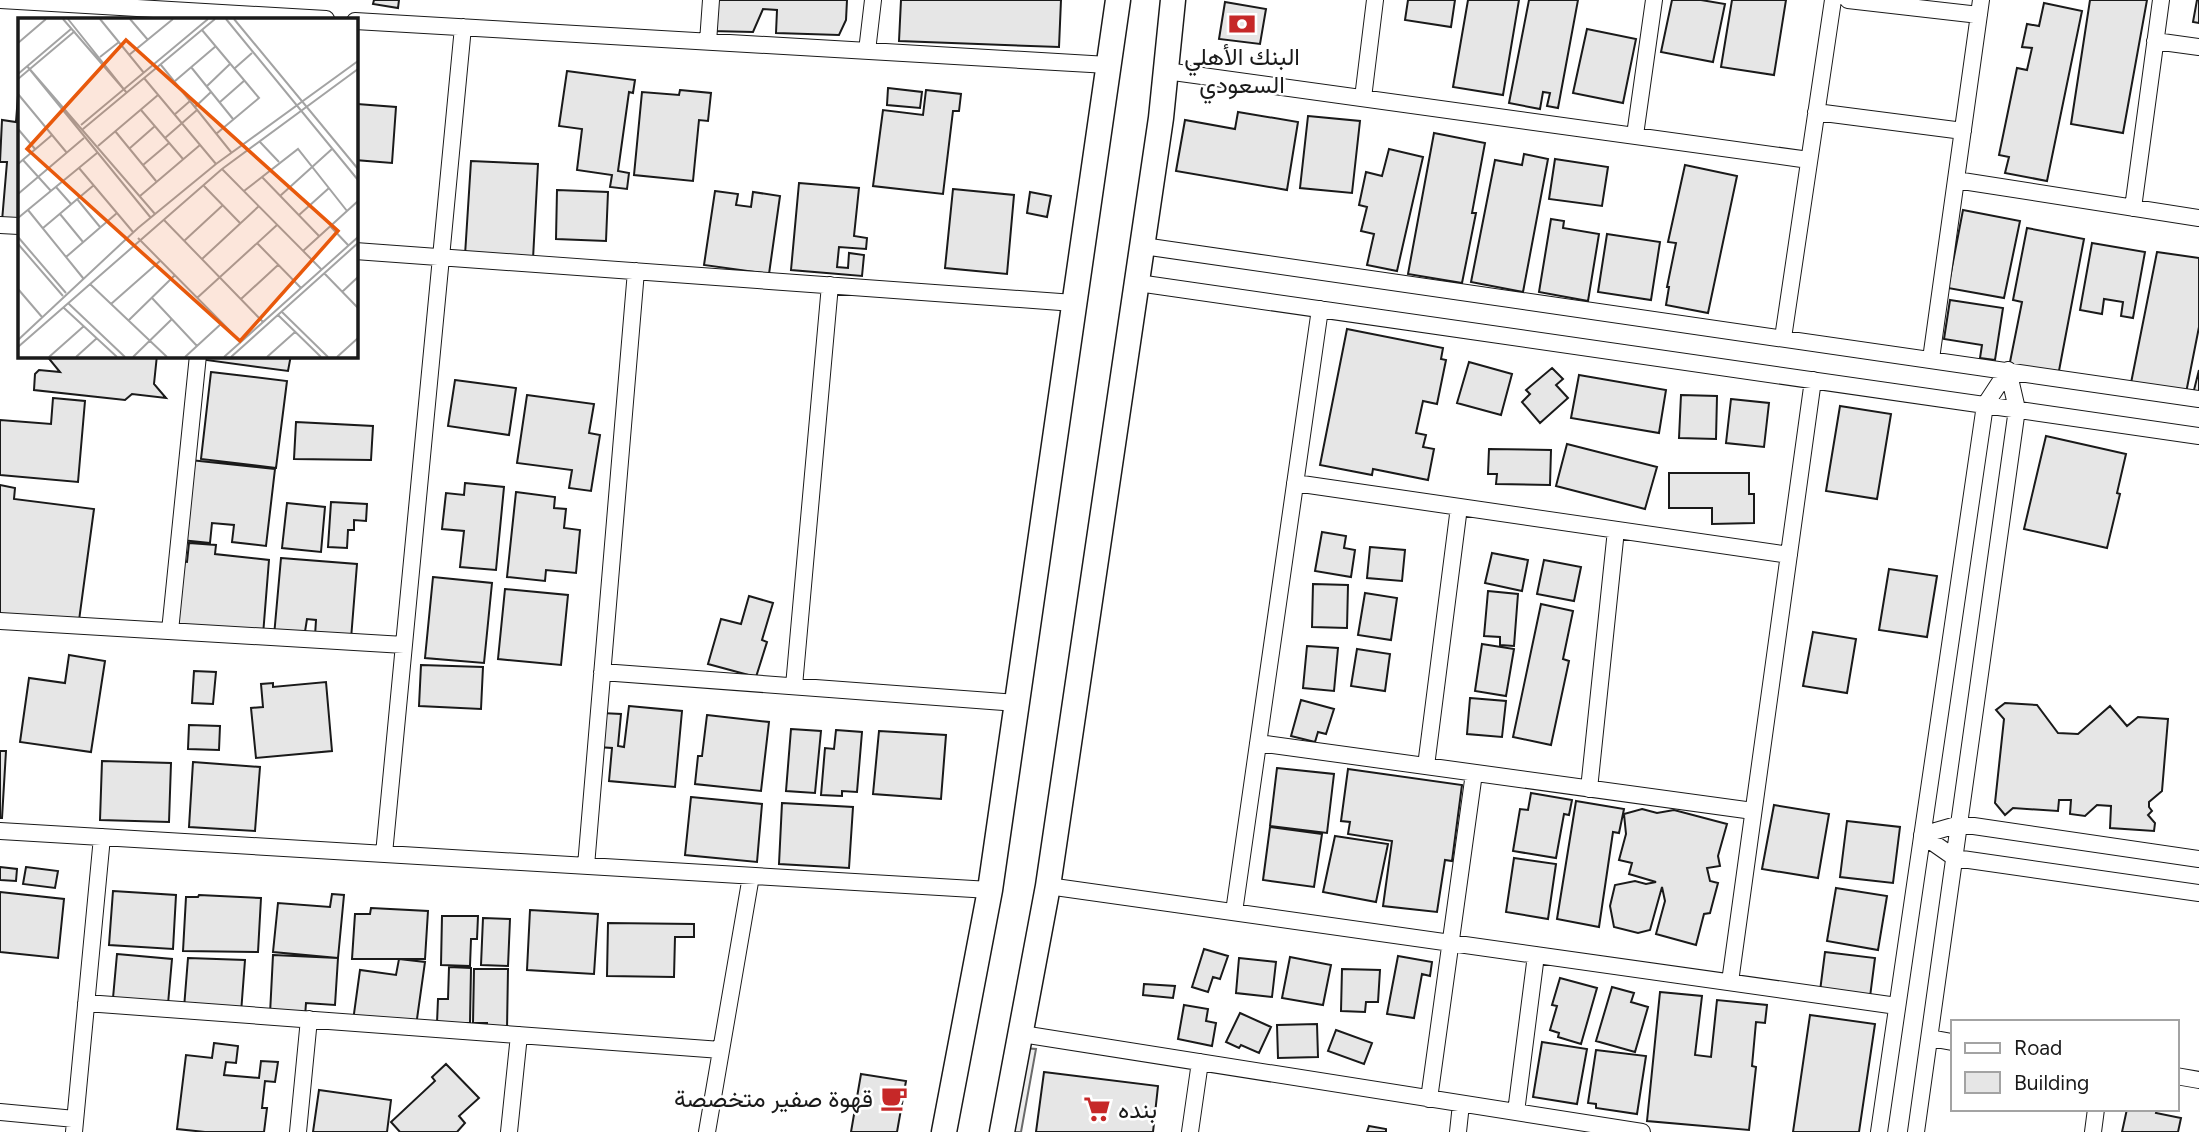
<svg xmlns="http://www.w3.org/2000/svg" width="2199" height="1132" viewBox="0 0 2199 1132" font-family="Figtree,Vazirmatn,sans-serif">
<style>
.pitch{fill:#ededed;stroke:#6a6a6a;stroke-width:2}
.building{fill:#e6e6e6;stroke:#1a1a1a;stroke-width:2}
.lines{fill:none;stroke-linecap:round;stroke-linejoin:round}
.minor-casing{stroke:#1a1a1a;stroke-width:18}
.primary-casing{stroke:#1a1a1a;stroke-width:27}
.minor{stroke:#fff;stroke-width:16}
.primary{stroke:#fff;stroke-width:24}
.labels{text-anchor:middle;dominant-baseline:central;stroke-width:5;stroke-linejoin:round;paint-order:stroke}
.poi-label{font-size:24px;fill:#1a1a1a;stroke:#fff}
.inset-road{fill:none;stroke:#a3a3a3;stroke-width:2}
.view{fill:#e8590c;fill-opacity:0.15;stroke:#e8590c;stroke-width:3.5}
.inset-edge{fill:none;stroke:#1a1a1a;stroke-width:3.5}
</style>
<rect width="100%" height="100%" fill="#fff"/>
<!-- pitch -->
<path class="pitch" d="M1023,1048l13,1 -15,83h-16z"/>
<!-- building -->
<path class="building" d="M374,0h25l-1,8 -25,-4z
M712,0h135l-1,20 -7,15 -63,-2 1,-23 -14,-1 -10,23 -42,-1z
M901,0h160l-2,47 -160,-6z
M1408,0h47l-4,27 -46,-7z
M1468,0h51l-16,95 -50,-8z
M1529,0h49l-20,108 -11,-2 3,-13 -7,-1 -3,17 -31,-6z
M1672,0h29l24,4 -12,58 -52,-10z
M1732,0h54l-12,75 -53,-8z
M2090,0h57l-24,133 -52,-9z
M2197,0h2v23l-6,-1z
M1225,2l41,7 -6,35 -41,-5z
M2044,3l38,8 -35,170 -42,-8 4,-16 -10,-2 18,-87 10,2 5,-22 -10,-1 5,-23 12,2z
M1587,29l49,10 -13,64 -50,-10z
M567,71l68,9 -2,13 -4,-1 -11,79 11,2 -2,16 -17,-2 2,-12 -35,-5 5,-41 -23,-3z
M19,82v140l-17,-1 5,-59h-7l2,-42 14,2z
M888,88l34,4 -2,16 -33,-3z
M680,90l31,3 -3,28 -9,-1 -6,61 -59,-6 8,-83 37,3z
M926,90l35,4 -2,17h-6l-10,83 -70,-8 10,-76 40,5z
M357,104l39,3 -4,56 -37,-3z
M1238,112l60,10 -11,68 -111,-19 9,-51 50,9z
M1308,116l52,5 -8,72 -52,-5z
M1434,133l51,10 -13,70h4l-14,70 -54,-9z
M1389,149l34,8 -26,114 -30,-6 7,-31 -13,-3 6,-24 -8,-2 7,-33 16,4z
M1524,154l24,5 -25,133 -52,-10 24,-122 27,5z
M1555,159l53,8 -6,39 -53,-7z
M471,161l67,3 -5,95 -68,-4z
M1685,165l52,11 -29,137 -42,-8 3,-18h-2l9,-44 -8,-1z
M799,183l60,5 -5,48 13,2 -1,11 -27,-2 -2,20 11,1 1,-15 15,2 -2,21 -71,-6z
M953,189l61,6 -7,79 -62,-6z
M557,190l51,2 -2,49 -50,-2z
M715,191l23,3 -2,11 15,2 2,-15 27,4 -11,78 -65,-9z
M1030,192l21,4 -4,21 -20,-4z
M1963,210l57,11 -16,77 -56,-10z
M1551,219l13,2 -1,7 36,6 -11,67 -49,-9z
M2027,228l57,11 -26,137 -49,-9 13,-65 -9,-2z
M1607,234l53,8 -9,58 -53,-8z
M2092,243l53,9 -12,66 -12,-2 2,-14 -19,-3 -2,15 -22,-4z
M2157,252l42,6v69l-14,71 -55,-10z
M1950,300l53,8 -8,52 -15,-2 2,-13 -38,-6z
M1347,329l96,19 -2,11 5,1 -9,44 -14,-3 -7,32 10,2 -3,12 11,2 -6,31 -55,-11 -1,6 -52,-10z
M46,355h111l-3,29 12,14 -34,-4 -7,6 -91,-10 1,-16 4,-4 21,2z
M206,355h85l-3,16 -82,-11z
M1469,362l43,12 -11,41 -44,-12z
M1552,368l11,11 -7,6 12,13 -28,25 -18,-21 8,-8 -4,-4z
M2199,370v26l-6,-2z
M211,372l76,9 -11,87 -75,-9z
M1579,375l87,15 -7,43 -88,-15z
M455,380l61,8 -7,47 -61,-9z
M527,395l67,9 -5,29 11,2 -9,56 -22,-3 3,-18 -55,-7z
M1681,395l36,1 -1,43 -37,-1z
M53,398l32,3 -7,81 -78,-7v-55l51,4z
M1731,399l38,4 -5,44 -38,-4z
M1840,406l51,8 -14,85 -51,-8z
M296,422l77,4 -2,34 -77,-1z
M2046,436l80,18 -9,39 3,1 -13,54 -83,-19z
M1567,444l90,23 -12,42 -89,-23z
M1489,449l62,1 -1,35 -54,-1 1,-10h-9z
M190,460l85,9 -9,77 -34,-4 2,-17 -22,-2 -2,20 -29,-3z
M1669,473h80v21h5v29l-42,1v-16h-43z
M465,483l39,4 -8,83 -36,-3 4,-36 -22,-2 4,-36 18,2z
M0,485l15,3 -1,11 80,10 -16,119 -78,-10z
M516,492l39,5 -1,11 12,1 -2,19 16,2 -4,43 -30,-3 -1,11 -38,-4z
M331,502l36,2 -1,17 -12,-1v10h-6l-1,18 -19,-1z
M287,503l38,4 -4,45 -39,-4z
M1322,532l24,4 -2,12 11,2 -4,27 -36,-6z
M189,543l27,2 -1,9 54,6 -6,75 -91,-8 7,-66 8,1z
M1370,547l35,3 -3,31 -35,-3z
M1492,553l36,7 -6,31 -37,-8z
M281,558l76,6 -6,75 -36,-3 1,-16 -9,-1 -3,19 -30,-2z
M1544,560l37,7 -7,34 -37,-7z
M1889,569l48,7 -10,61 -48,-7z
M433,577l59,6 -8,80 -59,-5z
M1313,584l35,1 -1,43 -35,-1z
M505,589l63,6 -7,70 -63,-6z
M1488,591l30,3 -4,52 -14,-1v-8l-16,-1z
M1365,593l32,5 -6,42 -33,-5z
M749,596l24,7 -11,37 5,2 -11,35 -48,-13 13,-45 20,5z
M1541,604l32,7 -10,48 6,2 -18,84 -38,-8z
M1813,632l43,7 -9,54 -44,-7z
M1482,644l32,5 -8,47 -31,-5z
M1307,646l31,2 -4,43 -31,-3z
M1357,649l33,5 -5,37 -34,-5z
M69,655l36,6 -14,91 -71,-10 9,-64 36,5z
M421,665l62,2 -2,42 -62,-3z
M194,671l22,1 -3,32 -21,-1z
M326,682l6,69 -76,7 -5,-50 12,-1 -2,-23 12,-1v4z
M1470,698l36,3 -4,36 -35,-3z
M1301,700l33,9 -8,25 -8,-2 -3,10 -24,-6z
M2005,703l32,2 21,28 20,1 32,-28 17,20 11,-9 30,2 -6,72 -13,11v5l3,4 -4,4 7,8 -1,8 -44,-3 1,-22 -14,-1 -12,11 -15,-2 1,-14h-12l-1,11 -45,-3 -8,7 -10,-12 9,-84 -8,-9z
M629,706l53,5 -7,76 -66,-6 3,-33 -14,-1 4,-34 19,1 -3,32 6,1z
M707,715l62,7 -8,69 -66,-7 3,-28h4z
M189,725l31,1 -1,24 -31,-1z
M791,729l30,2 -6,62 -29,-2z
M836,730l26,2 -5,60 -15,-1v5l-21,-1 4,-47 9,1z
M879,731l67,4 -5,64 -68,-5z
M0,751h6l-4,67h-2z
M102,761l69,2 -2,59 -69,-2z
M193,762l67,5 -5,64 -66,-4z
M1277,768l57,6 -7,59 -57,-7z
M1348,769l114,16 -10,76 -7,-1 -8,52 -54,-6 9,-65 -44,-7 2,-12 -9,-1z
M1531,793l41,7 -3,15 -5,-1 -8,44 -43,-7 7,-42 8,1z
M691,797l71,7 -5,58 -72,-7z
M1576,801l48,8 -5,24 -6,-1 -14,95 -42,-8z
M782,803l71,4 -4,61 -70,-4z
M1774,805l55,9 -11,64 -56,-9z
M1642,809l15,4 17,-3 53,14 -9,32 2,10 -13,2 3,13 8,2 -8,30 -6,1 -8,31 -40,-11 9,-33 -3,-14 -12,43 -12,3 -24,-6 -4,-21 5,-21 20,-4 11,3 10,-2 -27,-8 3,-11 -13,-3 7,-26 -2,-20z
M1847,821l53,6 -7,56 -53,-6z
M1270,827l52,7 -8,53 -51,-7z
M1335,836l53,8 -12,58 -53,-10z
M1514,858l42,6 -8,55 -42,-7z
M0,867l17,2 -1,12 -16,-1z
M26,867l32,4 -3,17 -32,-4z
M1836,888l51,8 -9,54 -51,-9z
M113,891l63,4 -3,54 -64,-4z
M0,892l64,7 -6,59 -58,-6z
M332,894l12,1 -6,63 -65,-6 5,-49 52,4z
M199,895l62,3 -3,54 -75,-1 3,-54h12z
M371,908l57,3 -3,48h-73l3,-45h15z
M530,910l68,4 -4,60 -67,-4z
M442,916h36l-1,23h-6l-1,27 -29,-1z
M483,918l27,1 -2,47 -27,-1z
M608,923l86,1v13h-19l-1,40 -67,-1z
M1204,949l24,7 -8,23 -7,-2 -5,15 -16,-5z
M1825,952l50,6 -5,39 -50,-6z
M117,954l55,5 -4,45 -55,-6z
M273,955l65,3 -3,47 -29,-2 -1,14 -35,-3z
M1398,956l34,6 -2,14 -8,-2 -8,44 -27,-4z
M1290,957l41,8 -8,40 -41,-7z
M188,958l57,2 -4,53 -57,-5z
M1239,958l37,4 -4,35 -36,-4z
M399,959l26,3 -9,64 -63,-5 7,-51 36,5z
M449,967l22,1 -1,55h-33l1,-24h10z
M474,969h34l-1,60h-20v-6h-14z
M1342,969l38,1 -2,32h-12l-1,10 -24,-1z
M1560,978l37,10 -16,56 -23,-7 1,-4 -9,-3 7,-24 -5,-1z
M1144,984l31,2 -2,12 -30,-3z
M1612,987l22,6 -3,9 17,5 -13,45 -39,-11z
M1660,992l42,4 -7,59 16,2 6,-57 50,5 -2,18 -9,-1 -4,44 4,1 -7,63 -102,-9z
M1184,1005l24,4 -2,12 10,2 -4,23 -34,-7z
M1240,1013l31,14 -12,26 -18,-8 -2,3 -13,-6z
M1810,1015l65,9 -16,108h-66z
M1317,1024l1,33 -40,1 -1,-33z
M1336,1030l36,13 -8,21 -36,-13z
M1542,1042l45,7 -10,55 -44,-7z
M214,1043l24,3 -2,17 -10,-1 -2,13 35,3 2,-17 17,1 -3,20 -10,-1 -3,27h5l-3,24h-59l-28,-3 9,-74 26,3z
M1596,1050l50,6 -9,58 -41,-6v-4l-8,-1z
M446,1064l33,34 -20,18 6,7 -8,9h-57l-9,-10 44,-41 -3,-4z
M1044,1072l114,14 -5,46h-117z
M861,1074l45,7 -9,51h-46z
M319,1090l72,10 -4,32h-74z
M2127,1109h30l-1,4 25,5 -3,14h-56z
M1369,1126l17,3v3h-19z"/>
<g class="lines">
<defs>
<path id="minor" d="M0,0l326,19
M1848,0l131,15
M355,21l753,44
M2155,41l44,6
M708,42l3,-42
M867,51l6,-51
M1166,71l643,89
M1363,98l12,-98
M1816,112l147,19
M1635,135l19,-135
M1956,180l243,38
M2133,208l28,-208
M0,225l19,1
M1143,246l1056,153
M355,251l719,52
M1138,283l1061,153
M1783,338l50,-338
M1931,359l50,-359
M1295,483l494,72
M0,621l404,24
M170,631l28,-276
M602,672l415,31
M794,686l36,-401
M1258,743l495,68
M1426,766l33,-259
M1589,789l27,-259
M0,831l990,59
M384,854l79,-827
M2199,859l-239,-35 -38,11 33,23 244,35
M586,866l50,-595
M1048,886l849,120
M1234,912l86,-603
M1730,982l83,-602
M86,1003l635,47
M1022,1034l620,98
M1930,1038l22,4
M2176,1076l23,4
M1429,1099l45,-326
M0,1112l75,7
M1516,1112l20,-157
M74,1132l28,-295
M298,1132l11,-113
M509,1132l10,-97
M707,1132l44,-256
M1190,1132l10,-70
M1458,1132l3,-28
M1879,1132l106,-727 23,-35
M1916,1132l101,-723 -9,-39
M2093,1132l3,-23"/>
<path id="primary" d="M944,1132l46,-242 128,-890
M1002,1132l46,-246 113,-768 12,-118"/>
</defs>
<!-- minor casing -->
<use href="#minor" class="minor-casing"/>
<!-- primary casing -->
<use href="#primary" class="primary-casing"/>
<!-- minor -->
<use href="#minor" class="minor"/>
<!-- primary -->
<use href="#primary" class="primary"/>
</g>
<!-- icons -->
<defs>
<symbol id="bank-bare" viewBox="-9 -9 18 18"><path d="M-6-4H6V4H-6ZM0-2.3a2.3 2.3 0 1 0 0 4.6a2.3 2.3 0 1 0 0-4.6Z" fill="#c62828" stroke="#fff" stroke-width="2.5" paint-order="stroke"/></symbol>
<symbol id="cafe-bare" viewBox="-9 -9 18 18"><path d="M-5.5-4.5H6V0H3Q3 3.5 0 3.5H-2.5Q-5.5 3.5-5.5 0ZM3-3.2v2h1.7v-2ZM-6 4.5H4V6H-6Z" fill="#c62828" stroke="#fff" stroke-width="2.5" paint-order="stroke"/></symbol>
<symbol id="supermarket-bare" viewBox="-9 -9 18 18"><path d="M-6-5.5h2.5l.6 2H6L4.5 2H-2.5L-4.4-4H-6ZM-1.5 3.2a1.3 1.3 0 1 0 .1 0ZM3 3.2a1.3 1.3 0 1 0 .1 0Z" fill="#c62828" stroke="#fff" stroke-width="2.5" paint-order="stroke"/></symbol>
</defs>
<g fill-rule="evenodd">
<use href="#bank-bare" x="1223" y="5" width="38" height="38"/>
<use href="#cafe-bare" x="875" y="1079" width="38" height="38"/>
<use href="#supermarket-bare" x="1078" y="1090" width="38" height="38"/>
</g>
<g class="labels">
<!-- poi labels -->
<g class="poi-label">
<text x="1242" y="56">البنك الأهلي<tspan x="1242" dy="28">السعودي</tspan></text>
<text x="873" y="1098" text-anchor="end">قهوة صفير متخصصة</text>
<text x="1118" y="1109" text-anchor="start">بنده</text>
</g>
</g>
<!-- overview -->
<g transform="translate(18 18)">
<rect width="340" height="340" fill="#fff"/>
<path class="inset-road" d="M45,1l64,74 -59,-74M82,1l44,54M112,1l18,21M208,1l132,161M216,1l124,150M184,12l57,68 -43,36M0,25l28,-24M111,37l44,-36M82,39l19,-15M143,47l70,87M173,49l42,52M217,50l17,-15M0,56l53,-45M126,60l72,86M0,61l57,-48M157,63l41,-35M189,68l24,-23M0,76l49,59M202,84l25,-22M177,89l16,-15M123,92l42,49M156,97l16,-14M63,107l127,-106M0,111l17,20M65,111l132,-110M97,113l41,50M147,120l32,-28M242,124l19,20M80,128l60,-51M112,130l25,-22M5,142l28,31M0,146l34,-29M125,147l26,-22M61,150l54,64M204,151l99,100M244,159l57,59M186,168l36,37M38,169l15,17M226,173l54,-42 49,62M0,176l66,-56M122,178l60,-51M262,178l52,-47M59,181l23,28M10,192l55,68M42,196l23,28M281,197l30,-27M0,200l79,-65M133,200l-124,-152 128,148M146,202l99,102M312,208l18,19M25,210l51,-43M0,219l48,56M120,220l102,103M166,223l39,-36M239,225l44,45M0,226l45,52M285,233l55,-50M48,239l51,-44M184,241l57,-53M306,255l34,35M72,266l77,73M0,271l24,28M324,274l16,-15M134,280l45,48M179,280l80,-73M223,281l37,-34M50,285l57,54M93,286l50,-44M46,290l53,49M264,294l46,45M260,297l43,42M111,302l46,-45M0,322l120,-112 78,-64 142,-103M0,329l204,-178 136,-100M31,339l35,-31M58,339l21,-19M115,339l39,-38M167,339l37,-34M206,339l134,-120M213,339l127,-114M249,339l28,-25M319,339l21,-19"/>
<path class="view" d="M108,22l212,191 -98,110 -213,-192z"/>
<rect width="340" height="340" class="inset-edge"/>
</g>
<!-- legend -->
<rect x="1951" y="1020" width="228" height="91" fill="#ffffff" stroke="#a3a3a3" stroke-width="2"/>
<rect x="1965" y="1043" width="35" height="10" fill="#ffffff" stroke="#a3a3a3" stroke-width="2"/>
<text x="2014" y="1055" font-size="21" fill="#1a1a1a">Road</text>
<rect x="1965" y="1072" width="35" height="21" fill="#e6e6e6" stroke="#a3a3a3" stroke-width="2"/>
<text x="2014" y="1090" font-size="21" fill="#1a1a1a">Building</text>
</svg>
